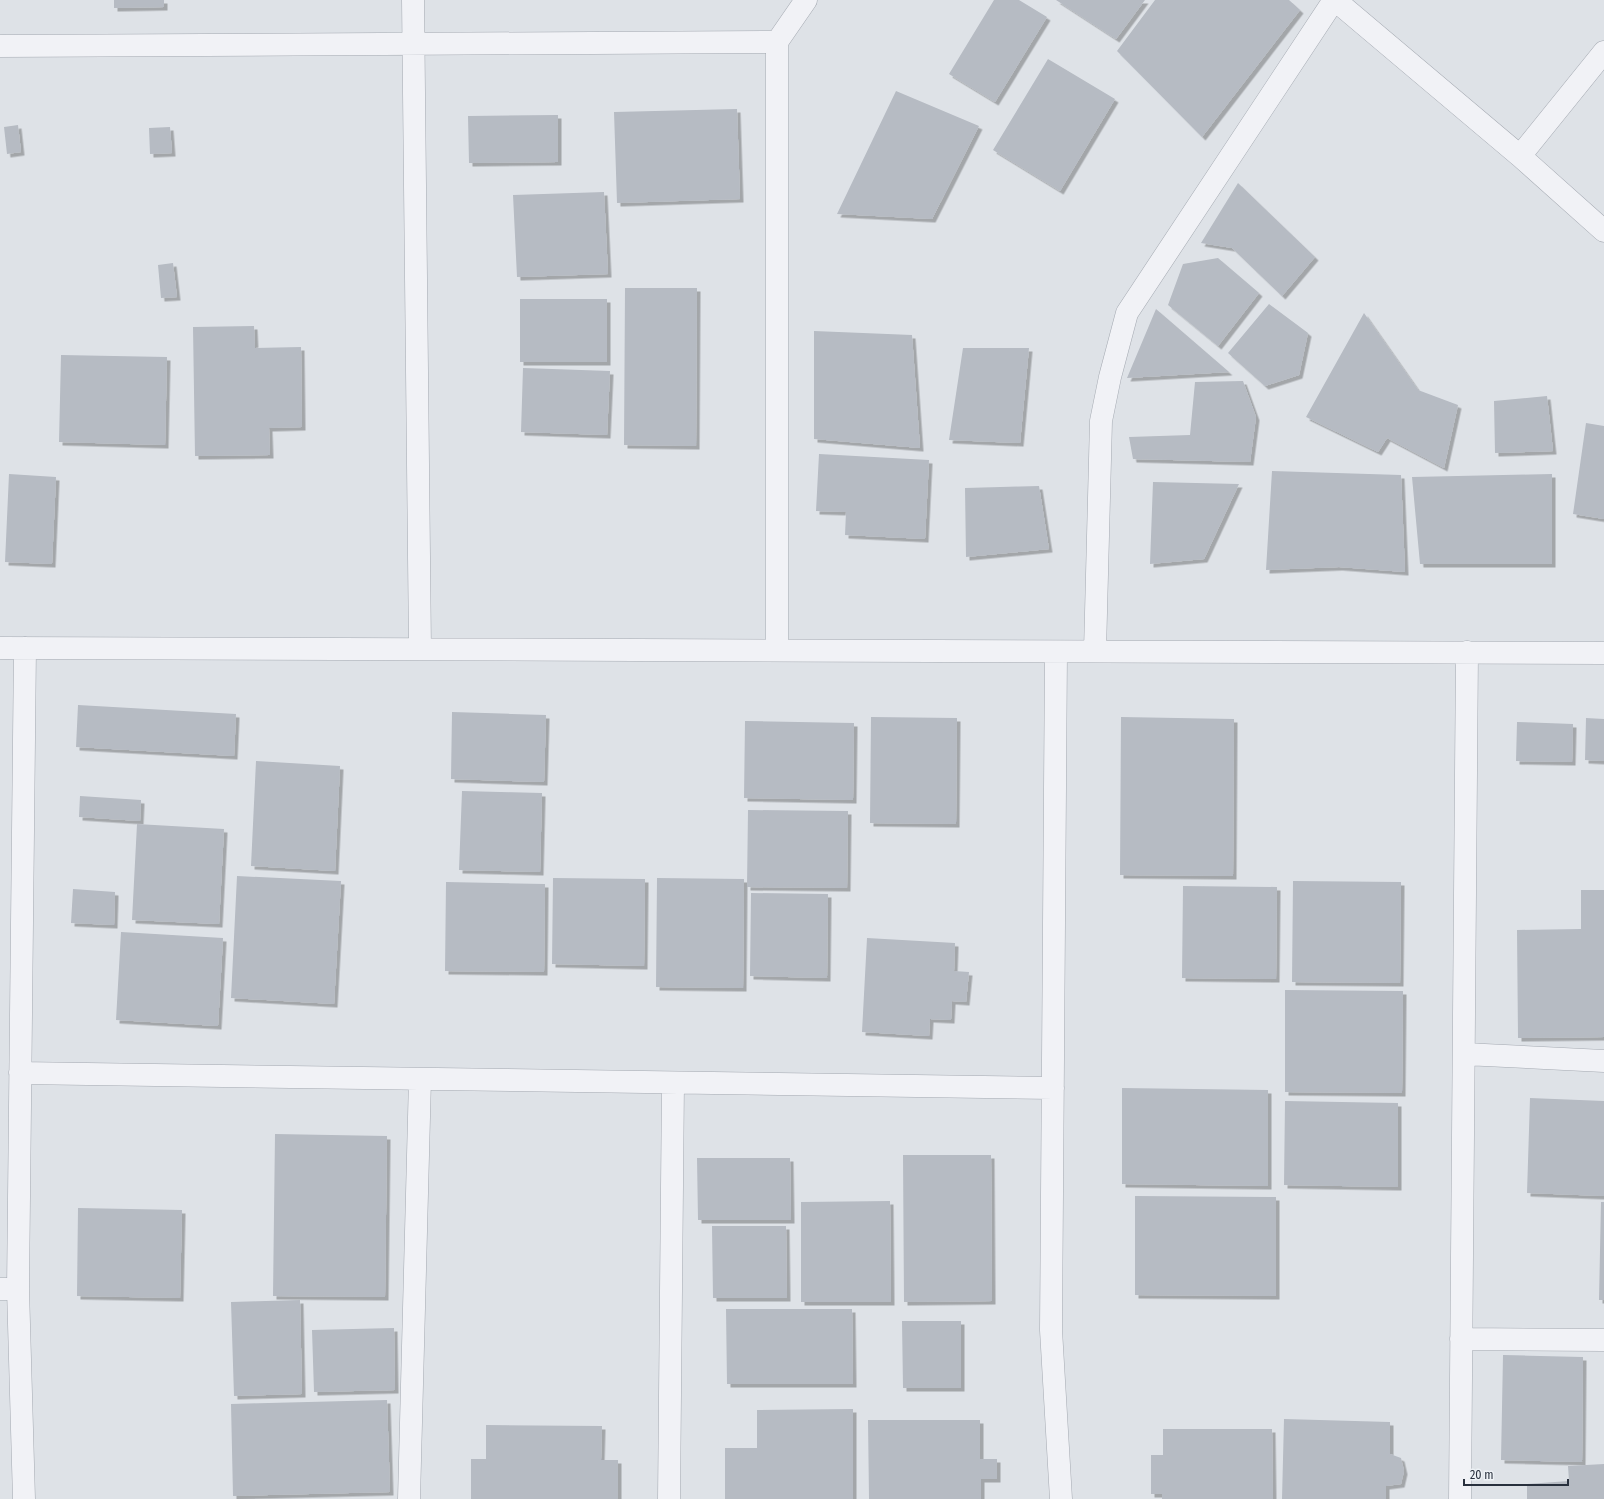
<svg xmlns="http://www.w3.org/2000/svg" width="1604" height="1499" viewBox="0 0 1604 1499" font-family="'Fira Sans Condensed',sans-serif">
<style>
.building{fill:#b6bbc3;filter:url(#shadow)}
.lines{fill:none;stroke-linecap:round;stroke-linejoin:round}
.minor-casing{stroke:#a4a9b1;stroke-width:23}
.minor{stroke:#f1f2f6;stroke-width:22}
</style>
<defs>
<filter id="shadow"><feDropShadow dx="3.5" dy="3.5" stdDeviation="0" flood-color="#0004"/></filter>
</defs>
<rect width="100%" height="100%" fill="#dee2e7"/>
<!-- building -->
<path class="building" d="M114,0h50v7l-50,1z
M994,0h25l28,17 -52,85 -46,-28z
M1056,0h89l-29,39z
M1155,0h134l11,10 -98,127 -85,-86z
M1048,59l67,40 -55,92 -67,-41z
M896,91l83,35 -47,93 -95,-5z
M737,109l3,90 -123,4 -3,-91z
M558,115v47l-89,1 -1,-47z
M18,125l3,27 -14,2 -3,-27z
M170,127l2,26 -22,1 -1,-26z
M1238,183l77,74 -33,39 -50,-48 -31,-5z
M604,192l4,82 -91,3 -4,-82z
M1218,258l41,35 -41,53 -50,-41 15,-41z
M173,263l4,34 -16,1 -3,-33z
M625,288h72l-1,158 -72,-1z
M520,299h87v63h-87z
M1269,304l39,29 -9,42 -34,11 -37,-33z
M1156,309l73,63 -102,6z
M1364,313l54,77 40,15 -14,63 -57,-30 -9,14 -72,-35z
M254,326l1,22 46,-1 1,80 -33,1 1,27 -75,1 -2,-129z
M814,331l98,4 8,113 -106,-9z
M963,348h66l-9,95 -71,-3z
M61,355l106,2 -2,88 -106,-3z
M523,368l87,3 -3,64 -86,-3z
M1243,381l13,36 -6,45 -117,-3 -4,-22 61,-2 5,-53z
M1547,396l6,55 -58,2 -1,-52z
M1586,423l18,3v93l-31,-5z
M819,454l110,6 -4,79 -80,-4 1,-23 -30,-1z
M1272,471l129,4 4,97 -66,-5 -73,3z
M9,474l47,3 -4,87 -47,-2z
M1552,474v90h-132l-8,-87z
M1153,482l86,2 -35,75 -54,5z
M1039,486l10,63 -83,8 -1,-69z
M78,705l158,9 -2,42 -158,-9z
M452,712l94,3 -2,67 -93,-3z
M871,717l86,1 -1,106 -86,-1z
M1121,717l113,2 -1,157 -113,-1z
M1586,718l18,1v42l-19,-1z
M745,721l109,2 -1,77 -109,-2z
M1517,722l56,2 -1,38 -56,-1z
M256,761l84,5 -5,105 -84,-5z
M462,791l80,2 -2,79 -81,-2z
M80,796l61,4 -1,21 -61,-4z
M748,810l100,1 -1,77 -100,-1z
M137,824l87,5 -5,95 -87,-4z
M237,876l104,5 -7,123 -103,-6z
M553,878l92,1 -1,87 -92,-2z
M657,878l87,1 -1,109 -87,-1z
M1293,881l108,1 -1,101 -108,-1z
M446,882l99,2 -1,88 -99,-1z
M1183,886l94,1 -1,92 -94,-1z
M73,889l42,3 -1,33 -43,-2z
M1581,890h23v147l-86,1 -1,-108 64,-1z
M751,893l77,1 -1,84 -77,-2z
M121,932l102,6 -5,88 -102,-6z
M867,938l88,5 -1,28 15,1 -3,30 -14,-1 -1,19 -21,-1 -1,17 -67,-4z
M1285,990l118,1 -1,102 -117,-1z
M1122,1088l146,2v96l-146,-2z
M1530,1098l74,3v95l-77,-3z
M1285,1101l113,2v84l-114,-2z
M275,1134l112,2 -2,161 -112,-1z
M903,1155h88l1,146 -88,1z
M697,1158h93l1,62h-93z
M1135,1196l141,1v99l-141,-1z
M890,1201l1,101h-90v-100z
M1601,1202h3v98h-5z
M78,1208l104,2 -2,88 -103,-2z
M712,1226h74l1,72h-74z
M300,1300l2,94 -68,2 -3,-94z
M726,1309h126l1,75h-126z
M902,1321h59v67h-58z
M394,1328l1,62 -81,2 -2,-62z
M1503,1355l80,2 -1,105 -81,-2z
M387,1400l3,92 -157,4 -2,-92z
M853,1409v90h-128v-51h32v-38z
M1284,1419l106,3v32l11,4 3,13 -3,13 -15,2v13h-104z
M868,1420h112v39h17v20h-16v20h-112z
M486,1425l116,1 -1,34h17v39h-147v-40h15z
M1163,1429h109l1,70h-111v-5h-11v-39h12z
M1604,1464v35h-77v-15l42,-3 -1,-15z"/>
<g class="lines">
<defs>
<path id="minor" d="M413,0l7,649
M1335,0l185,156 84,75
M0,46l777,-4
M1520,156l84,-104
M0,648l1604,5
M777,650v-608l29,-42
M1095,651l6,-230 9,-44 17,-64 207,-313
M1056,652l-5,678 10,169
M1464,1054l140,7
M20,1073l1033,15
M0,1289h18
M1461,1339l143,1
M24,1499l-6,-210 7,-641
M409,1499l11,-420
M669,1499l4,-416
M1460,1499l7,-847"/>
</defs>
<!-- minor casing -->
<use href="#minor" class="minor-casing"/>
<!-- minor -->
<use href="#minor" class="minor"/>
</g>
<!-- scale -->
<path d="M1464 1479v6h104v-6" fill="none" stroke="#28303d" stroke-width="2"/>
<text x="1470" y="1479" font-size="12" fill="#28303d" stroke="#edf1f5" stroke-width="3" paint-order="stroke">20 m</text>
</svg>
